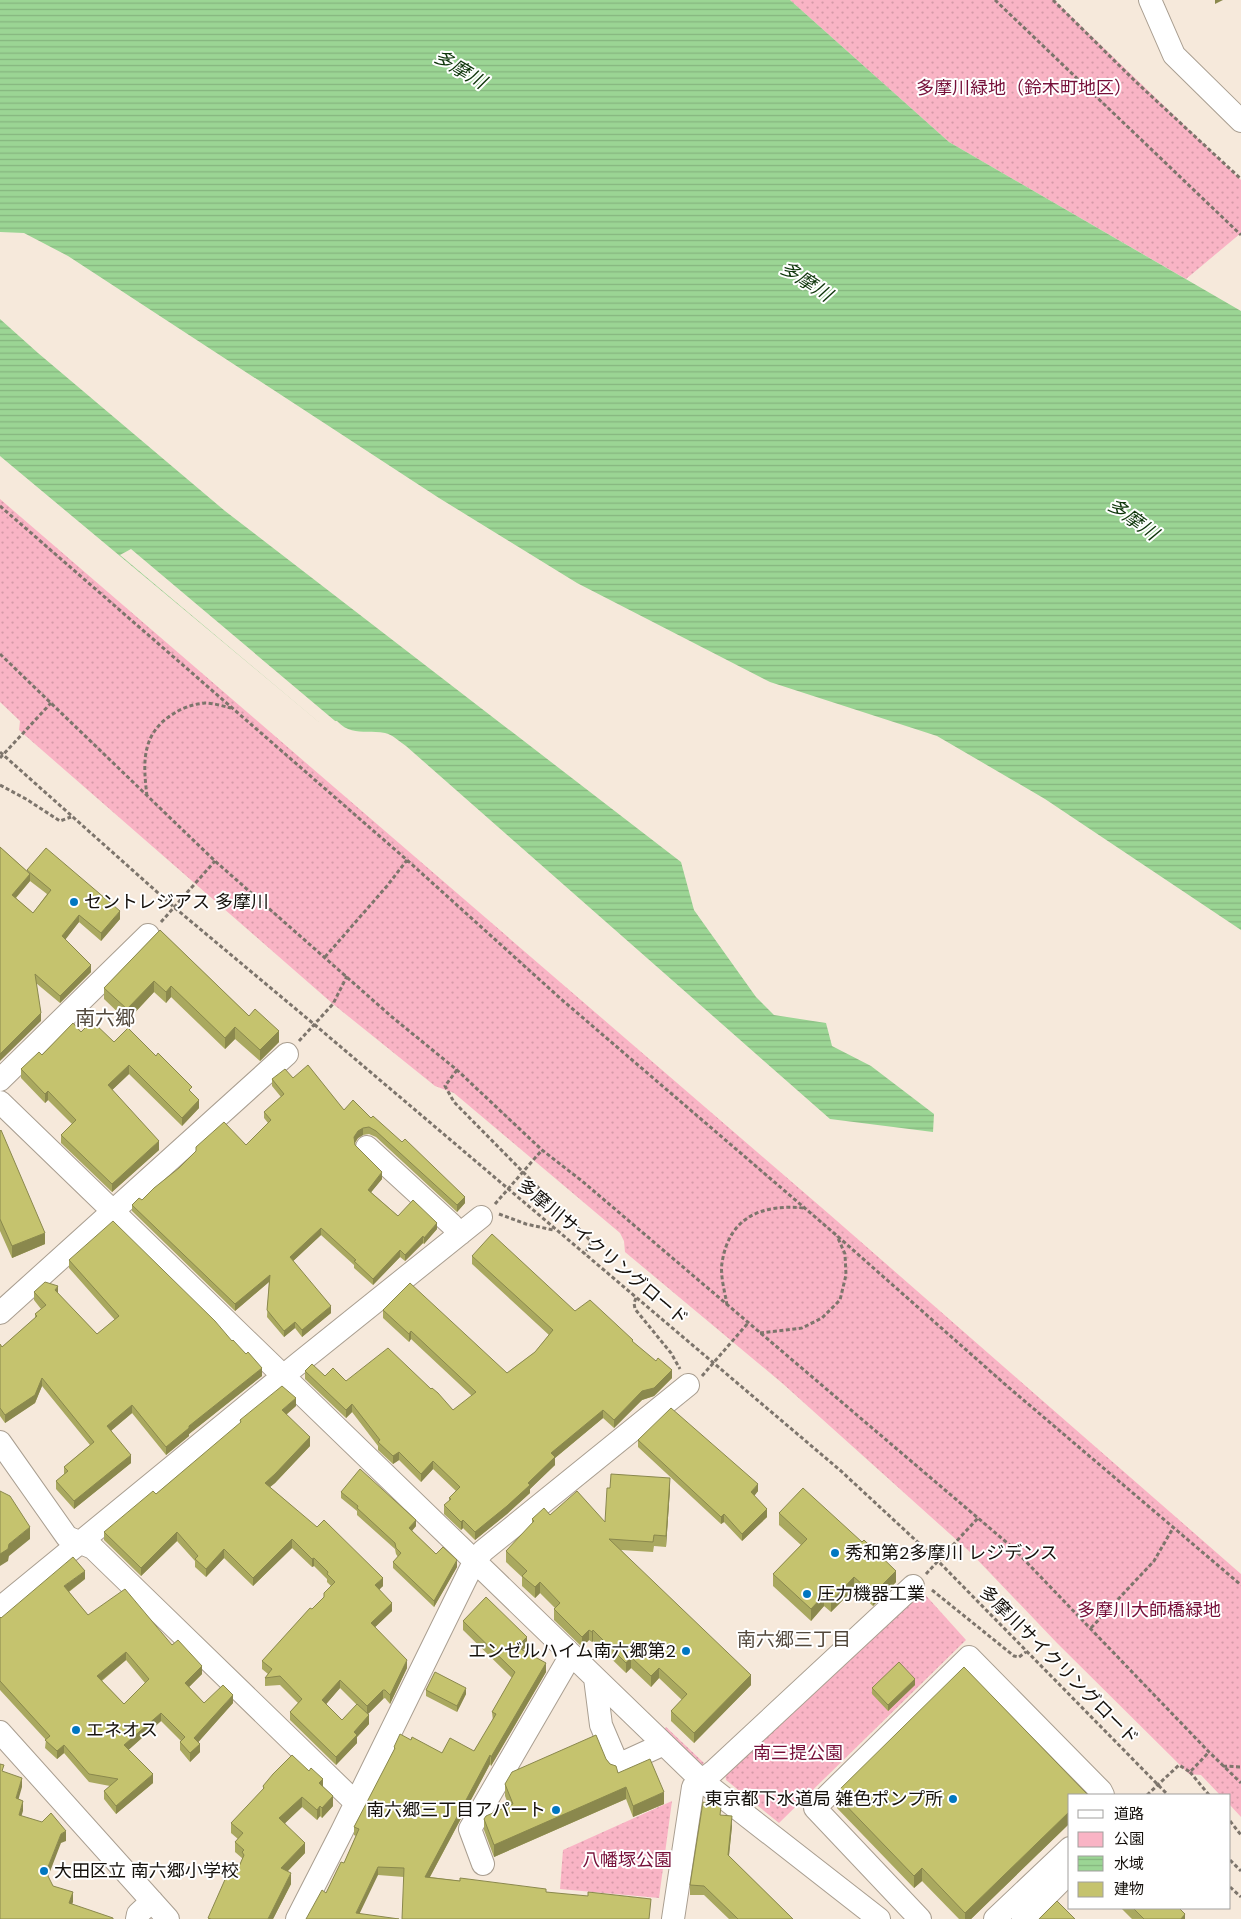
<svg xmlns="http://www.w3.org/2000/svg" width="1241" height="1919" viewBox="0 0 1241 1919" font-family="'DM Sans','Noto Sans JP',sans-serif">
<style>
.green{fill:url(#green-dots)}
.water{fill:url(#water-rules)}
.pier{fill:#f6e9db}
.lines{fill:none;stroke-linecap:round;stroke-linejoin:round}
.minor-casing{stroke:#a99e90;stroke-width:24}
.path{stroke:#7d756c;stroke-width:3;stroke-dasharray:4 2.5;stroke-linecap:butt}
.minor{stroke:#fff;stroke-width:22}
.wall{fill:#a9a85f;fill-rule:evenodd}
.shaded-wall{fill:#8a884d}
.building{fill:#c5c36e;stroke:#8a884d;fill-rule:evenodd}
.poi-dot{fill:#0077c1;stroke:#fff;stroke-width:2}
.labels{text-anchor:middle;dominant-baseline:central;stroke-width:4;stroke-linejoin:round;paint-order:stroke}
.park-label{font-size:18px;fill:#760f39;stroke:#fff}
.poi-label{font-size:18px;fill:#15110c;stroke:#fff;text-anchor:start}
.street-label{font-size:18px;fill:#15110c;stroke:#fff}
.water-label{font-size:19px;font-style:italic;fill:#0d3509;stroke:#fff}
.neighbourhood-label{font-size:19px;fill:#52483c;stroke:#fff}
.quarter-label{font-size:20px;fill:#52483c;stroke:#fff}
</style>
<defs>
<pattern id="green-dots" width="8" height="8" patternUnits="userSpaceOnUse" patternTransform="scale(1.25)"><rect width="8" height="8" fill="#f9b4c5"/><path d="M2 2h.1M6 6h.1" fill="none" stroke="#d59aa8" stroke-width="1.8" stroke-linecap="round"/></pattern>
<pattern id="water-rules" width="6" height="5" patternUnits="userSpaceOnUse" patternTransform="scale(1.25)"><rect width="6" height="5" fill="#9bd594"/><path d="M0 2.5h6" fill="none" stroke="#85b67e"/></pattern>
</defs>
<rect width="100%" height="100%" fill="#f6e9db"/>
<!-- green -->
<path class="green" d="M790,0h264l187,180v53l-55,46 -237,-137z
M0,499l829,715 412,360v243l-11,-12v-10h-10l-19,-20 -12,-1 -132,-131 -87,-91 -188,-169 -157,-131 -1,-11 -4,-8 -166,-140 -19,-7 -102,-82 -314,-274 1,-9 -20,-19z
M920,1589l46,51 -187,183 -53,-43 -1,-8z
M666,1727l38,36 -5,5 -38,-36z
M672,1801l-13,97 -99,-9 3,-39z"/>
<!-- water -->
<path class="water" d="M0,0h790l159,142 292,169v619l-196,-131 -108,-63 -167,-54 -193,-99 -138,-85 -371,-242 -44,-23 -24,-1z
M0,319l38,34 187,158 456,351 13,48 62,87 18,18 52,8 6,23 39,20 63,48 -1,18 -103,-13 -424,-373c-6,-4 -14,-12 -21,-13 -19,-4 -33,4 -48,-12l-18,1 -319,-266z"/>
<!-- pier -->
<path class="pier" d="M131,549l216,182 -11,-8 -14,2 -202,-170z"/>
<g class="lines">
<defs>
<path id="minor" d="M1150,0l24,55 67,66
M0,1080l148,-145
M0,1102l701,678 178,139
M367,1147l84,77 9,10
M0,1313l287,-259
M0,1442l67,95 26,11 263,255
M0,1608l299,-245 182,-146
M595,1678l6,47 17,40 46,-21
M0,1732l168,187
M483,1864l-13,-35 101,-174
M137,1919l1,-5 14,-13
M297,1919l45,-88 132,-269 9,-11 205,-166
M673,1919l20,-132 21,-16 199,-185
M920,1919l-105,-111 154,-151 132,134 2,4
M995,1919l75,-71
M1023,1919l47,-47"/>
</defs>
<!-- minor casing -->
<use href="#minor" class="minor-casing"/>
<!-- path -->
<path class="path" d="M995,0l246,235
M1053,0l83,82 105,97
M0,506l407,354 154,139 274,235 172,152 234,199
M0,654l215,207 177,156 65,53 85,80 40,31 430,366 197,205 32,31
M0,752l175,156 140,117 526,446 97,90 230,234
M0,758l51,-55
M0,785l26,14 34,22 11,-4
M147,796c-4,-33 -6,-62 26,-82 9,-6 20,-10 32,-11 8,0 18,3 26,5
M161,922l54,-61
M325,957l62,-71 20,-26
M299,1041l34,-37 14,-28
M457,1070l-12,16 9,16 133,135 4,5 -6,12
M495,1204l47,-54
M499,1214l27,10 27,6
M636,1298l-2,5 1,6 36,44 9,16
M727,1305c-2,-13 -7,-29 -5,-42 7,-46 39,-59 82,-55
M760,1333l42,-5 20,-10 18,-18 6,-25 -1,-21 -8,-18
M702,1376l46,-53
M926,1574l52,-56
M932,1590l82,66 5,1 7,-5
M1091,1628l63,-67 19,-33
M1223,1766l18,1
M1190,1772l19,23
M1147,1795l32,-30 11,7 19,-20
M1230,1821l11,14
M1230,1860l11,11
M1230,1887l11,10"/>
<!-- minor -->
<use href="#minor" class="minor"/>
</g>
<!-- wall -->
<path class="wall" d="M0,847l27,24 93,48 -19,22 -22,-19 -14,17 26,33 -31,31 -24,-20 5,38zM30,881l17,13 -14,19 -17,-15z
M160,930l89,86 30,26 -19,19 -25,-22 -10,10 -54,-52 -5,6 -12,-11 -27,29 -23,-22v-11z
M81,1032l33,10 78,51 7,15 -17,18 -53,-52 -17,16 47,60 -47,42 -51,-49v-8l11,-11 -24,-24 -3,3 -24,-25v-9l21,-14z
M293,1078l51,32 27,8 94,85 -8,9 -81,-75 -7,-3 -6,1 -5,3 -3,5v2l27,34 -11,13 27,24 39,13 -13,15 -1,-1 -18,18 -5,-4 -27,28 -19,-17v-3l-33,-30 -28,26 38,52 -29,24 -7,-9 -11,9 -17,-20 2,-35 -34,29 -103,-100v-6l114,-60 22,-22 -4,-5v-6l17,-15 -9,-11v-7z
M0,1131l45,113 -33,14 -12,-27z
M472,1256l161,86 39,36 -18,18 -12,4 -28,28 -11,-10 -48,40v7l-25,24v4l-23,21 -32,26 -12,-12 -2,2 -17,-16v-9l5,-4v-3l7,-7 -23,-22 -12,13 -22,-22 -6,4 -15,-14v-4l-26,-34 -6,6 -41,-39v-8l41,10 85,8 22,21 19,-14 -61,-57 -2,3 -26,-24v-8l124,63 28,-21 14,-17 -77,-71z
M69,1260l193,116 -73,58v2l-23,19 -34,-42 -21,18 20,32 -57,46 -18,-20v-8l8,-6v-8l26,-22 -48,-59 -7,17 -30,20 -5,-7v-72l2,3 33,-29v-4l6,-5 -7,-9v-8l24,2 39,40 18,-14 -46,-52z
M296,1406l-10,9 24,31 -35,37 -5,4 113,99 -4,3 13,22 -17,16 32,41 -17,36 -5,-6 -2,1 -15,15 1,10 -12,13v6l-21,22 -46,-45v-8l8,-9 -18,-18 -15,1v-8l3,-4 -6,-5v-8l62,-64 7,-11 -4,-4v-3l-13,-13 -2,1 -20,-19 -39,38 -29,-28 -18,19 -11,-10v-6l-18,-20 -36,35 -37,-36v-8l52,-38 84,-70v-4zM340,1688l17,17 -15,15 -16,-16z
M638,1440l120,51 -4,5 13,21 -25,24 -18,-19 -3,2 -83,-77z
M670,1489l-4,58 -12,-1 -1,6 -32,-2 130,135 -57,58 -23,-22v-10l11,-11 -23,-22 -8,9 -20,-19 -5,5 -33,-32 -1,1 -3,-2 -7,7 -28,-27v-11l1,-1 -15,-15 -5,5 -13,-12v-9l-16,-15v-11l26,-27v-5l18,-4 55,7z
M341,1492l75,34 -4,5 24,23 21,13 -23,40 -41,-39v-6l5,-5 -2,-3 -1,-5 -38,-34v-4l-16,-13z
M779,1513l117,69 -23,24 -19,-17 -23,23 -7,-6 -13,15 -38,-35v-12l28,-29 -22,-20z
M85,1579l-16,13 19,23 84,30 30,29 -13,13 15,16h29l-35,39 2,10 -10,10 -10,-12v-8l1,-1 -20,-20 -33,29 25,33 -37,31 -12,-15v-8l6,-5 -21,-4 -25,-29 -7,6 -12,-11 1,-8 -46,-50v-73l1,1zM126,1660l19,23 -21,21 -22,-23z
M463,1621l64,25 -4,4 23,22 -55,94 -1,-2 -60,113 116,15 105,15 -247,-30 -26,-2 -72,44 20,-26 18,-30 12,-27 -2,-1v-8l40,-76v-4l17,-7 31,13 32,-2 19,-30 -1,-9 20,-34 -49,-48z
M915,1685l-27,26 -16,-17v-6z
M426,1690l40,4 -9,18 -31,-16z
M606,1759l12,14 46,31 -31,13 -7,-18 -132,58 -10,-27v-11l25,-13 -4,-10v-12z
M263,1786l60,1 10,19 -11,12 -2,-2 -3,4 -15,-13 -17,16 20,30 -18,19 4,12 -18,35h-65v-1l26,-40 8,-18v-2l-7,-6v-10l3,-3 -7,-6v-10l32,-33z
M835,1794l252,1h-17v28l-99,96h-12l-37,-38 -8,7 -79,-82z
M721,1815l11,11 -3,30 64,63h-64l-25,-24h-14v-10z
M1121,1908h58l6,11h-53z"/>
<!-- shaded-wall -->
<path class="shaded-wall" d="M1215,0h8l-8,4z
M30,874v7l-18,21v-7z
M120,911v8l-19,22v-8z
M79,915v7l-17,22v-8z
M91,965v7l-31,31v-7z
M154,981v11l-27,29v-12z
M171,986v11l-5,6v-11z
M41,1013v8l-41,40v-7z
M235,1027v12l-10,10v-11z
M279,1031v11l-19,19v-11z
M129,1065v9l-21,20v-9z
M48,1091v9l-3,3v-9z
M199,1100v8l-17,18v-8z
M363,1128v7l-5,3 -4,6v-7l4,-6z
M159,1141v9l-47,42v-8z
M382,1172v7l-14,17v-6z
M465,1197v6l-8,9v-7z
M437,1223v6l-13,15v-6z
M321,1228v7l-31,29v-7z
M45,1233v11l-33,14v-12z
M423,1236v7l-18,18v-6z
M400,1250v7l-27,28v-6z
M270,1275v6l-35,30v-7z
M58,1286v8l-3,-4z
M331,1306v7l-29,24v-7z
M295,1322v6l-11,9v-6z
M411,1331v8l-2,3v-8z
M262,1368v8l-73,58v-8z
M672,1370v8l-18,18 -12,4 -28,28v-8l28,-29z
M42,1378v8l-7,17 -30,20v-8z
M296,1398v8l-14,12v-8z
M352,1404v8l-6,6v-8z
M132,1405v8l-25,21v-8z
M603,1410v8l-48,40v7l-25,24v4l-23,21 -32,26v-8l53,-49 23,-30z
M189,1428v8l-23,19v-8z
M310,1437v9l-35,37 -10,8v-8z
M399,1452v8l-6,4v-8z
M131,1455v8l-57,46v-8z
M433,1461v8l-12,13v-8z
M670,1478v11l-4,58v-11z
M758,1484v7l-7,9v-8z
M767,1509v8l-25,24v-7z
M724,1514v8l-3,2v-7z
M416,1520v6l-7,8v-6z
M463,1520v8l-2,2v-8z
M30,1527v12l-21,17 -1,5 -8,5v-12l9,-10z
M177,1532v9l-36,35v-8z
M292,1539v9l-39,38v-8z
M224,1549v9l-18,19v-8z
M314,1558v8l-2,1v-8z
M457,1560v7l-23,40v-6z
M85,1571v8l-21,16v-9z
M896,1571v11l-23,24v-12z
M854,1577v12l-23,23v-11z
M383,1578v8l-8,8v-9z
M540,1582v11l-5,5v-11z
M824,1595v11l-13,15v-12z
M392,1603v8l-21,20v-8z
M589,1630v10l-7,7v-10z
M593,1630v11l-1,1v-10z
M527,1637v9l-10,9v-8z
M126,1652v8l-29,24v-8z
M631,1657v11l-5,5v-10z
M407,1660v8l-17,36v-9z
M546,1663v9l-55,94v-9z
M202,1666v8l-17,17v-8z
M659,1668v10l-8,9v-11z
M751,1675v10l-57,58v-10z
M915,1679v6l-27,26v-6z
M340,1680v8l-18,21v-9z
M466,1688v6l-9,18v-6z
M383,1690v9l-16,16v-9z
M233,1695v8l-39,44v-9z
M161,1713v8l-37,33v-9z
M369,1715v9l-12,13v6l-21,22v-8l18,-25z
M200,1744v8l-10,10v-9z
M64,1745v8l-7,6v-8z
M490,1755v9l-65,122v-9z
M153,1774v9l-37,31v-8z
M22,1778v9l-6,21v-10z
M323,1779v10l-4,-6z
M626,1787v12l-132,58v-12z
M664,1792v12l-31,13v-11z
M333,1796v10l-11,12v-10z
M302,1797v10l-23,22v-11z
M23,1801v10l-4,13v-9z
M320,1806v10l-3,4v-10z
M1070,1811v12l-99,96h-6v-6z
M732,1816v10l-4,38v-9z
M66,1831v10l-5,2 -15,39v-10l15,-38z
M305,1843v10l-24,25v-10z
M378,1867v8l-21,44 -1,-6z
M922,1868v13l-8,7v-12z
M291,1873v11l-18,35h-5z
M73,1892v10l-4,11v-10z
M1185,1914v5h-4z"/>
<!-- building -->
<path class="building" d="M0,847l30,27 -18,21 21,18 18,-23 -24,-20 19,-22 74,63 -19,22 -22,-18 -17,21 29,29 -31,31 -25,-22 6,39 -41,41z
M160,930l89,86 6,-7 24,22 -19,19 -25,-23 -10,11 -54,-52 -5,6 -12,-11 -27,28 -23,-21z
M92,1021l22,21 14,-14 28,28 2,-3 34,34 -3,3 10,10 -17,18 -53,-53 -21,20 51,56 -47,43 -51,-49 15,-15 -28,-29 -3,3 -24,-25 18,-17 3,3 31,-32 8,9z
M308,1065l36,45 9,-10 18,18 2,-2 29,26 3,-3 60,58 -8,8 -81,-74 -7,-4 -6,1 -5,3 -4,6 1,8 27,27 -14,18 30,26 15,-16 24,23 -13,15 -1,-2 -18,19 -5,-5 -27,29 -19,-18 2,-1 -35,-32 -31,29 41,49 -29,24 -7,-8 -11,9 -17,-21 3,-35 -35,29 -103,-99 7,-7 3,2 12,-12 25,-20 17,-17v-4l28,-25 22,23 25,-25 -7,-8 20,-18 -12,-15 13,-10 8,9z
M1,1130l44,103 -33,13 -12,-27v-88z
M113,1221l102,100 17,20 1,-1 13,14 2,-2 14,16 -73,58v2l-23,19 -34,-42 -25,21 24,29 -57,46 -18,-20 12,-10 -4,-4 30,-25 -52,-64 -7,17 -30,20 -5,-7v-64l2,3 35,-31 -2,-2 11,-9 -12,-13 11,-10 13,4 -3,4 42,44 22,-18 -50,-56z
M492,1234l83,77 15,-11 43,40 -1,1 24,20 2,-3 14,12 -18,18 -12,3 -28,29 -11,-10 -52,43 4,4 -27,26 2,2 -23,21 -32,26 -12,-12 -2,2 -17,-17 7,-6 -2,-1 11,-11 -27,-26 -12,13 -22,-22 -6,4 -15,-14 2,-2 -28,-36 -6,6 -41,-39 7,-7 13,12 8,-8 13,13 42,-33 43,41 1,-1 6,5 15,17 23,-18 -65,-61 -2,3 -26,-24 27,-27 97,90 28,-21 18,-22 -81,-74z
M282,1386l14,12 -14,12 28,27 -35,37 -10,9 52,44 7,-7 59,58 -8,7 17,18 -21,20 36,37 -17,35 -5,-5h-2l-16,16 -27,-26 -18,20 20,20 15,-16 12,11 -15,17 3,3 -21,22 -46,-45 12,-13 -22,-23 -15,2 7,-9 -10,-8 48,-53 2,1 12,-12v-4l11,-11 -8,-8 1,-2 -14,-14 -2,1 -20,-20 -39,39 -29,-29 -18,20 -11,-10 3,-3 -21,-24 -36,36 -37,-36 49,-41 3,3 85,-72 -1,-2z
M671,1408l87,76 -7,8 16,17 -25,25 -18,-20 -3,3 -83,-77z
M360,1469l56,51 -7,8 27,26 7,-7 14,13 -23,41 -41,-39 8,-9 -5,-5 -1,-5 -38,-35 1,-2 -17,-14z
M611,1474l59,4 -4,58 -12,-1 -1,7 -44,-3 142,136 -57,58 -23,-22 16,-17 -28,-26 -8,8 -20,-19 -5,6 -33,-33 -1,2 -3,-2 -7,7 -28,-28 6,-6 -20,-21 -5,5 -13,-11 5,-5 -21,-20 28,-30 -2,-2 12,-11 6,7 27,-24 28,31 2,-34h3z
M803,1488l59,54 2,-2 32,31 -23,23 -19,-17 -23,24 -7,-6 -13,14 -38,-35 34,-35 -28,-26z
M0,1491l10,5 20,31 -21,17 -1,5 -8,5z
M73,1557l12,14 -21,15 24,29 37,-26 47,56 6,-5 24,26 -17,17 19,20 19,-18 10,10 -39,43 6,6 -10,9 -10,-11 5,-5 -24,-24 -37,32 29,29 -37,32 -12,-15 14,-12 -29,-5 -25,-29 -7,6 -12,-11 5,-4 -50,-55v-64l1,1zM126,1652l23,27 -25,25 -27,-28z
M486,1597l41,40 -10,10 29,16 -55,94 -1,-2 -65,122 35,4v-3l86,11v3l42,4v-4l63,7 -2,20h-247l2,-51 -26,-1 -22,46 43,6h-93l16,-29 4,3 15,-31 3,1 15,-34 -5,-2 41,-79 -1,-1 6,-13 11,6 1,-3 30,16 8,-15 24,13 22,-37 -4,-2 23,-40 -52,-51z
M899,1662l16,17 -27,26 -16,-17z
M964,1667l123,127 -1,1h-16v16l-105,102 -43,-45 -8,8 -79,-82z
M435,1672l31,16 -9,18 -31,-16z
M596,1735l10,24 4,5 6,2 2,7 32,-14 14,33 -31,14 -7,-19 -132,58 -10,-26 2,-3 27,-12 -8,-20 7,-12z
M292,1755l17,16 2,-3 12,11 -4,4 14,13 -11,12 -2,-2 -3,4 -15,-13 -23,21 26,25 -24,25 10,5 -23,46h-57l-3,-1 19,-43 7,3 10,-23 -2,-3 2,-2 -9,-8 8,-9 -12,-10 33,-35 -1,-2 10,-12z
M0,1764l4,1 -2,6 20,7 -6,20 7,3 -4,14 23,7 9,-9 15,18 -5,3 -15,38 7,14 20,6 -4,11 44,15v1h-113z
M703,1802l18,4 -1,9 12,1 -4,39 65,64h-55l-34,-33 -14,-1z
M1057,1901l18,18h-36z
M1133,1908h46l6,6 -4,5h-37z"/>
<!-- markers -->
<g class="poi-dot">
<circle cx="74" cy="902" r="5"/>
<circle cx="835" cy="1553" r="5"/>
<circle cx="807" cy="1594" r="5"/>
<circle cx="686" cy="1651" r="5"/>
<circle cx="76" cy="1730" r="5"/>
<circle cx="953" cy="1799" r="5"/>
<circle cx="556" cy="1810" r="5"/>
<circle cx="44" cy="1871" r="5"/>
</g>
<g class="labels">
<!-- park labels -->
<g class="park-label">
<text x="1024" y="88">多摩川緑地（鈴木町地区）</text>
<text x="1149" y="1610">多摩川大師橋緑地</text>
<text x="798" y="1753">南三提公園</text>
<text x="627" y="1860">八幡塚公園</text>
</g>
<!-- poi labels -->
<g class="poi-label">
<text x="84" y="902">セントレジアス 多摩川</text>
<text x="845" y="1553">秀和第2多摩川 レジデンス</text>
<text x="817" y="1594">圧力機器工業</text>
<text x="676" y="1651" text-anchor="end">エンゼルハイム南六郷第2</text>
<text x="86" y="1730">エネオス</text>
<text x="943" y="1799" text-anchor="end">東京都下水道局 雑色ポンプ所</text>
<text x="546" y="1810" text-anchor="end">南六郷三丁目アパート</text>
<text x="54" y="1871">大田区立 南六郷小学校</text>
</g>
<!-- street labels -->
<g class="street-label">
<text transform="translate(603 1252) rotate(40)">多摩川サイクリングロード</text>
<text transform="translate(1059 1665) rotate(45)">多摩川サイクリングロード</text>
</g>
<!-- water labels -->
<g class="water-label">
<text transform="translate(460 69) rotate(31)">多摩川</text>
<text transform="translate(806 281) rotate(33)">多摩川</text>
<text transform="translate(1133 519) rotate(36)">多摩川</text>
</g>
<!-- neighbourhood labels -->
<g class="neighbourhood-label">
<text x="794" y="1639">南六郷三丁目</text>
</g>
<!-- quarter labels -->
<g class="quarter-label">
<text x="105" y="1018">南六郷</text>
</g>
</g>
<!-- legend -->
<rect x="1068" y="1794" width="162" height="115" fill="#ffffff" stroke="#a1a09e"/>
<rect x="1078" y="1810" width="25" height="8" fill="#ffffff" stroke="#a1a09e"/>
<text x="1114" y="1819" font-size="15" fill="#15110c">道路</text>
<rect x="1078" y="1832" width="25" height="15" fill="#f9b4c5" stroke="#a1a09e"/>
<text x="1114" y="1844" font-size="15" fill="#15110c">公園</text>
<rect x="1078" y="1856" width="25" height="15" fill="url(#water-rules)" stroke="#a1a09e"/>
<text x="1114" y="1869" font-size="15" fill="#15110c">水域</text>
<rect x="1078" y="1882" width="25" height="15" fill="#c5c36e" stroke="#a1a09e"/>
<text x="1114" y="1894" font-size="15" fill="#15110c">建物</text>
</svg>
